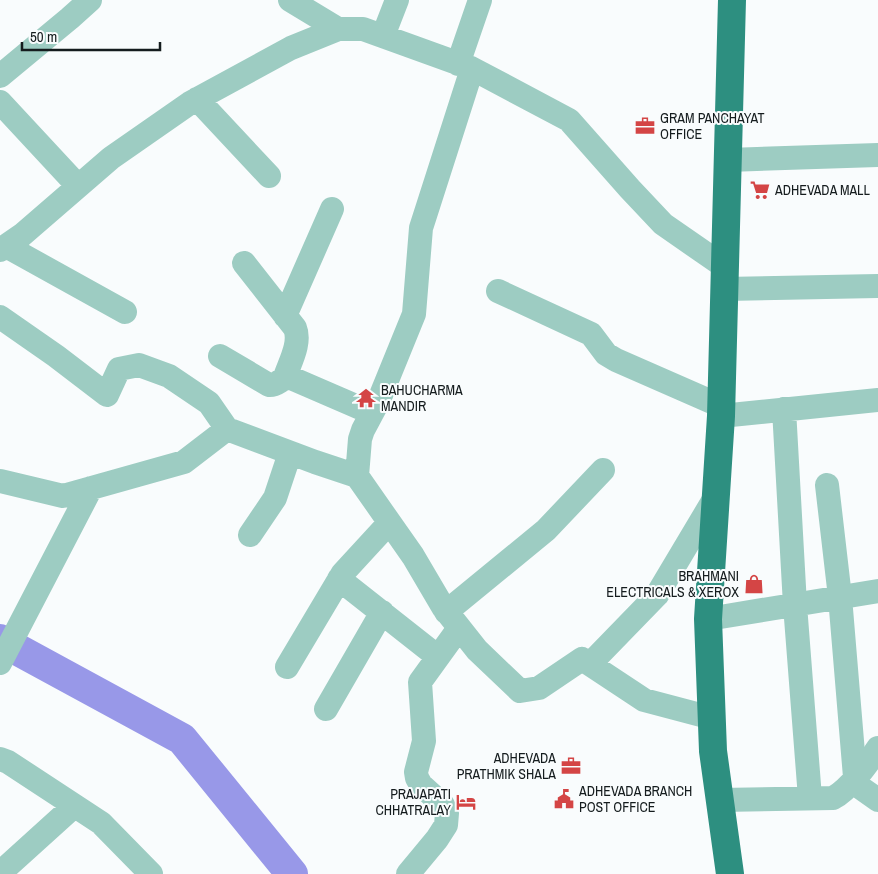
<svg xmlns="http://www.w3.org/2000/svg" width="878" height="874" viewBox="0 0 878 874" font-family="'Archivo Narrow',sans-serif">
<style>
.lines{fill:none;stroke-linecap:round;stroke-linejoin:round}
.river{stroke:#9898e8;stroke-width:32}
.minor{stroke:#9dccc2;stroke-width:24}
.highway{stroke:#2d8f80;stroke-width:28}
.labels{text-anchor:middle;dominant-baseline:central;stroke-width:4;stroke-linejoin:round;paint-order:stroke}
.poi-label{font-size:14px;fill:#151c1e;stroke:#f9fcfd;text-anchor:start}
</style>
<rect width="100%" height="100%" fill="#f9fcfd"/>
<g class="lines">
<!-- river -->
<path class="river" d="M0,640l182,99 110,135"/>
<!-- minor -->
<path class="minor" d="M290,0l48,29
M383,36l14,-36
M458,64l22,-64
M0,76l70,-58 20,-18
M197,99l72,77
M0,102l78,84
M728,160l150,-5
M6,246l119,66
M0,250l22,-15 89,-77 79,-55 101,-55 47,-19h25l108,39 98,52 61,69 33,35 62,43
M244,263l51,65c6,15 -5,34 -10,49
M724,289l154,-3
M498,291l93,43 15,20 10,6 105,46
M285,316l47,-107
M0,317l56,39 51,39 12,-26 20,-4 30,11 40,27 18,26
M220,356l49,29c9,1 13,-9 22,-7l81,35
M784,409l11,196 15,193
M721,416l157,-16
M357,476l3,-37 3,-9 16,-30 35,-86 7,-86 51,-159
M0,481l63,15 121,-34 43,-33 88,33 42,14 56,80 30,51 34,43 43,41 19,-3 43,-29 62,41 68,18
M827,485l13,112 15,180 6,11 17,12
M250,535l25,-37 15,-45
M339,579l99,78
M446,612l100,-82 57,-60
M708,619l170,-28
M0,663l91,-175
M590,664l67,-69 59,-99
M287,667l56,-94 46,-50
M326,709l56,-97
M0,759l8,3 93,61 50,51
M720,800l113,-2c16,-8 36,-36 45,-50
M0,873l74,-67
M408,874l29,-35 9,-14 1,-12 -4,-8 -22,-20 -4,-7 -1,-6 8,-31 -4,-59 39,-54"/>
<!-- highway -->
<path class="highway" d="M730,874l-17,-123 -5,-132 13,-203 11,-416"/>
</g>
<!-- icons -->
<defs>
<symbol id="office-bare" viewBox="-9 -9 18 18"><path d="M-6-3h4V-5.5h4V-3h4V5H-6ZM-1-4.5V-3h2v-1.5ZM-6 0V1H6V0Z" fill="#d44545" stroke="#f9fcfd" stroke-width="2.5" paint-order="stroke"/></symbol>
<symbol id="supermarket-bare" viewBox="-9 -9 18 18"><path d="M-6-5.5h2.5l.6 2H6L4.5 2H-2.5L-4.4-4H-6ZM-1.5 3.2a1.3 1.3 0 1 0 .1 0ZM3 3.2a1.3 1.3 0 1 0 .1 0Z" fill="#d44545" stroke="#f9fcfd" stroke-width="2.5" paint-order="stroke"/></symbol>
<symbol id="temple-bare" viewBox="-9 -9 18 18"><path d="M0-6L5-2H3V0L6.5 2.5H4V6H1.5V3h-3V6H-4V2.5H-6.5L-3 0V-2H-5Z" fill="#d44545" stroke="#f9fcfd" stroke-width="2.5" paint-order="stroke"/></symbol>
<symbol id="shop-bare" viewBox="-9 -9 18 18"><path d="M-5-2.5h2.3a2.7 3.5 0 0 1 5.4 0H5L5.5 6h-11ZM-1.5-2.5h3a1.5 2.3 0 0 0-3 0Z" fill="#d44545" stroke="#f9fcfd" stroke-width="2.5" paint-order="stroke"/></symbol>
<symbol id="civic-bare" viewBox="-9 -9 18 18"><path d="M-.6-6.5H3V-4.5H.6V-3L4-1V1h2V6H-6V1h2V-1L-.6-3ZM-1.2 2.5V6h2.4V2.5Z" fill="#d44545" stroke="#f9fcfd" stroke-width="2.5" paint-order="stroke"/></symbol>
<symbol id="hotel-bare" viewBox="-9 -9 18 18"><path d="M-6-4.5h1.5V1H6V5H4.5V3h-9V5H-6ZM-4 0a1.8 1.8 0 1 1 3.6 0ZM.5 0V-2.5h3Q6-2.5 6 0Z" fill="#d44545" stroke="#f9fcfd" stroke-width="2.5" paint-order="stroke"/></symbol>
</defs>
<g fill-rule="evenodd">
<use href="#office-bare" x="631" y="112" width="28" height="28"/>
<use href="#supermarket-bare" x="746" y="176" width="28" height="28"/>
<use href="#temple-bare" x="352" y="384" width="28" height="28"/>
<use href="#shop-bare" x="740" y="570" width="28" height="28"/>
<use href="#office-bare" x="557" y="752" width="28" height="28"/>
<use href="#civic-bare" x="550" y="785" width="28" height="28"/>
<use href="#hotel-bare" x="452" y="788" width="28" height="28"/>
</g>
<g class="labels">
<!-- poi labels -->
<g class="poi-label">
<text x="660" y="118">GRAM PANCHAYAT<tspan x="660" dy="16">OFFICE</tspan></text>
<text x="775" y="190">ADHEVADA MALL</text>
<text x="381" y="390">BAHUCHARMA<tspan x="381" dy="16">MANDIR</tspan></text>
<text x="739" y="576" text-anchor="end">BRAHMANI<tspan x="739" dy="16">ELECTRICALS &amp; XEROX</tspan></text>
<text x="556" y="758" text-anchor="end">ADHEVADA<tspan x="556" dy="16">PRATHMIK SHALA</tspan></text>
<text x="579" y="791">ADHEVADA BRANCH<tspan x="579" dy="16">POST OFFICE</tspan></text>
<text x="451" y="794" text-anchor="end">PRAJAPATI<tspan x="451" dy="16">CHHATRALAY</tspan></text>
</g>
</g>
<!-- scale -->
<path d="M22 42v8h138v-8" fill="none" stroke="#151c1e" stroke-width="2.5"/>
<text x="30" y="42" font-size="15" fill="#151c1e" stroke="#f9fcfd" stroke-width="4" paint-order="stroke">50 m</text>
</svg>
